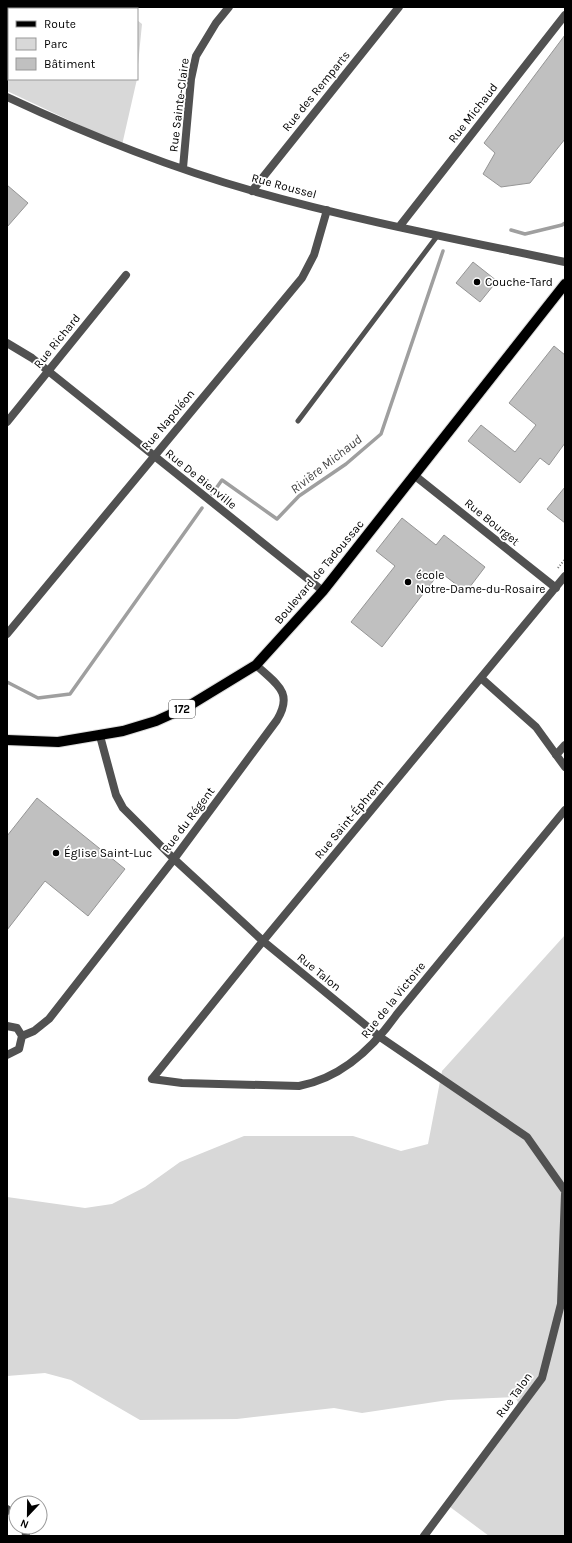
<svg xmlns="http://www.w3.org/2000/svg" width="572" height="1543" viewBox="0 0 572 1543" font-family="Karla,sans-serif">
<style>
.green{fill:#d8d8d8}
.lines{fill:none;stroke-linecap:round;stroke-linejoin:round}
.stream{stroke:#9f9f9f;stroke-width:3.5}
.building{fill:#c0c0c0;stroke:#959595}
.primary-casing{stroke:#dbdbdb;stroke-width:12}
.path{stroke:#737373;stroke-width:2;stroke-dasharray:1 2;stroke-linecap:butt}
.lane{stroke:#515151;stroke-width:5}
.street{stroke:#515151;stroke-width:8}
.primary{stroke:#000;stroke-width:10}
.poi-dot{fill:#000;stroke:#fff;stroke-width:1.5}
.labels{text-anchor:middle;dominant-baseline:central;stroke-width:3.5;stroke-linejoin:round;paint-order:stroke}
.shield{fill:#fff;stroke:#4c4c4c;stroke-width:1}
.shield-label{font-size:11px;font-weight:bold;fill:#000}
.street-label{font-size:12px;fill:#000;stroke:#fff}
.poi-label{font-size:12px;fill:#000;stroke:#fff;text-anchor:start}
.water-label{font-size:13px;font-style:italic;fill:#404040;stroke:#fff}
</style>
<rect width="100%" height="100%" fill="#fff"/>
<!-- green -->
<path class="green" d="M7,7h115l2,2h-115v70h128l-15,66 -115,-54z
M137,20l5,4 -5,51z
M565,935v601h-76l-43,-32 67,-87 5,-15 -3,-5 -67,3 -86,13 -28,-5 -97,11 -97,1 -69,-40 -26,-7 -38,3v-179l78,11 27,-4 33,-17 35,-25 64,-26h109l48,15 27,-7 14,-73z"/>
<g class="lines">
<!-- stream -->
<path class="stream" d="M511,230l14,4 37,-9 3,-2
M212,494l10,-14 55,39 22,-23 47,-32 35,-30 62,-183
M7,682l31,16 32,-4 132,-186"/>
</g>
<!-- building -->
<path class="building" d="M565,35v104l-35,44 -29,4 -18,-13 12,-21 -11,-10z
M7,185l21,18 -21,24z
M473,262l24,19 -17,21 -24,-19z
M554,346l11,9v88l-16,22 -9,-7 -20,25 -52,-42 13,-16 34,27 21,-27 -27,-22z
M565,487v36l-18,-14z
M402,518l34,27 8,-10 41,32 -19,25 -26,-20 -58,75 -31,-25 44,-56 -19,-15z
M37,798l88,71 -37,47 -43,-35 -38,49v-94z"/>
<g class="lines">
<defs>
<path id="primary" d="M7,740l51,2 65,-11 33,-10 31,-14 69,-42 67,-74 242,-307"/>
</defs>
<!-- primary casing -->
<use href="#primary" class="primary-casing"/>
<!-- path -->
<path class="path" d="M558,568l7,-9"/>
<!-- lane -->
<path class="lane" d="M298,421l140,-186"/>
<!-- street -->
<path class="street" d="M44,9l1,-2
M7,76l2,-4
M7,97c79,37 161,70 246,94 102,29 208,49 312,71
M183,168l8,-89 5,-23 20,-33 13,-16
M252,191l147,-184
M399,227l166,-212
M7,343l25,15 291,233
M7,422l119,-147
M414,475l142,113
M7,634l295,-356 12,-23 13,-45
M481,678l55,49 29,40
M100,736l16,59 7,13 51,51 89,82 117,96 147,100 38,54
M556,755l9,-10
M7,1026l10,2 5,8 -3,13 -12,6
M22,1036l12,-5 15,-12 125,-160 103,-139c17,-28 -1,-36 -21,-55
M152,1079l111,-138 302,-365
M152,1079l30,4 117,3c43,-8 74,-38 98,-72l168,-204
M7,1509l9,6
M25,1527l1,9
M424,1536l118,-158 19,-74 4,-110"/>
<!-- primary -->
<use href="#primary" class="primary"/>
</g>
<!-- markers -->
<g class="poi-dot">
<circle cx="477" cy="282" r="4"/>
<circle cx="408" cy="582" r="4"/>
<circle cx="56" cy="853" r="4"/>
</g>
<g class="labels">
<!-- shield labels -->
<rect class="shield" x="169" y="700" width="26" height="18" rx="3"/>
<g class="shield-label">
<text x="182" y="709">172</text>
</g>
<!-- street labels -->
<g class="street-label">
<text transform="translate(316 91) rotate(-51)">Rue des Remparts</text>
<text transform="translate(179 105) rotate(-83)">Rue Sainte-Claire</text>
<text transform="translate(473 113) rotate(-52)">Rue Michaud</text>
<text transform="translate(284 186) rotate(15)">Rue Roussel</text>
<text transform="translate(57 341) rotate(-51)">Rue Richard</text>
<text transform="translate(168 420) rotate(-50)">Rue Napoléon</text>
<text transform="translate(201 479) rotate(39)">Rue De Bienville</text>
<text transform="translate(492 522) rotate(39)">Rue Bourget</text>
<text transform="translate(319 572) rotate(-50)">Boulevard de Tadoussac</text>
<text transform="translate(349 819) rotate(-50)">Rue Saint-Éphrem</text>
<text transform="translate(188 820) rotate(-53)">Rue du Régent</text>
<text transform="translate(319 972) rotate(39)">Rue Talon</text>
<text transform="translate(393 1000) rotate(-51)">Rue de la Victoire</text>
<text transform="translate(514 1395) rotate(-54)">Rue Talon</text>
</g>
<!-- poi labels -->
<g class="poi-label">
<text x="485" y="282">Couche-Tard</text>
<text x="416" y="575">école<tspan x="416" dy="14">Notre-Dame-du-Rosaire</tspan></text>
<text x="64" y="853">Église Saint-Luc</text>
</g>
<!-- water labels -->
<g class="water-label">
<text transform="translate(326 464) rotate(-38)">Rivière Michaud</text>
</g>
</g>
<!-- border -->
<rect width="572" height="1543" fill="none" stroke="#000000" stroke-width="16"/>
<!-- legend -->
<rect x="8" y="8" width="130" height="72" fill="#ffffff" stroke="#999999"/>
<rect x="16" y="21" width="20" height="6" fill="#000000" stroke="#999999"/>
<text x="44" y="28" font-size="12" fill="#000000">Route</text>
<rect x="16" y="38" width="20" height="12" fill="#d8d8d8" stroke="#999999"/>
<text x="44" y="48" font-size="12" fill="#000000">Parc</text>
<rect x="16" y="58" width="20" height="12" fill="#c0c0c0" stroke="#999999"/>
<text x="44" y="68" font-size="12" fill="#000000">Bâtiment</text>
<!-- north arrow -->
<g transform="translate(28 1515) rotate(202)"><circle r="19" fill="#ffffff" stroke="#999999"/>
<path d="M0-3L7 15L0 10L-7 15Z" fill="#000000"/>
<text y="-6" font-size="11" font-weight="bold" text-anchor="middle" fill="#000000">N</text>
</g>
</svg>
